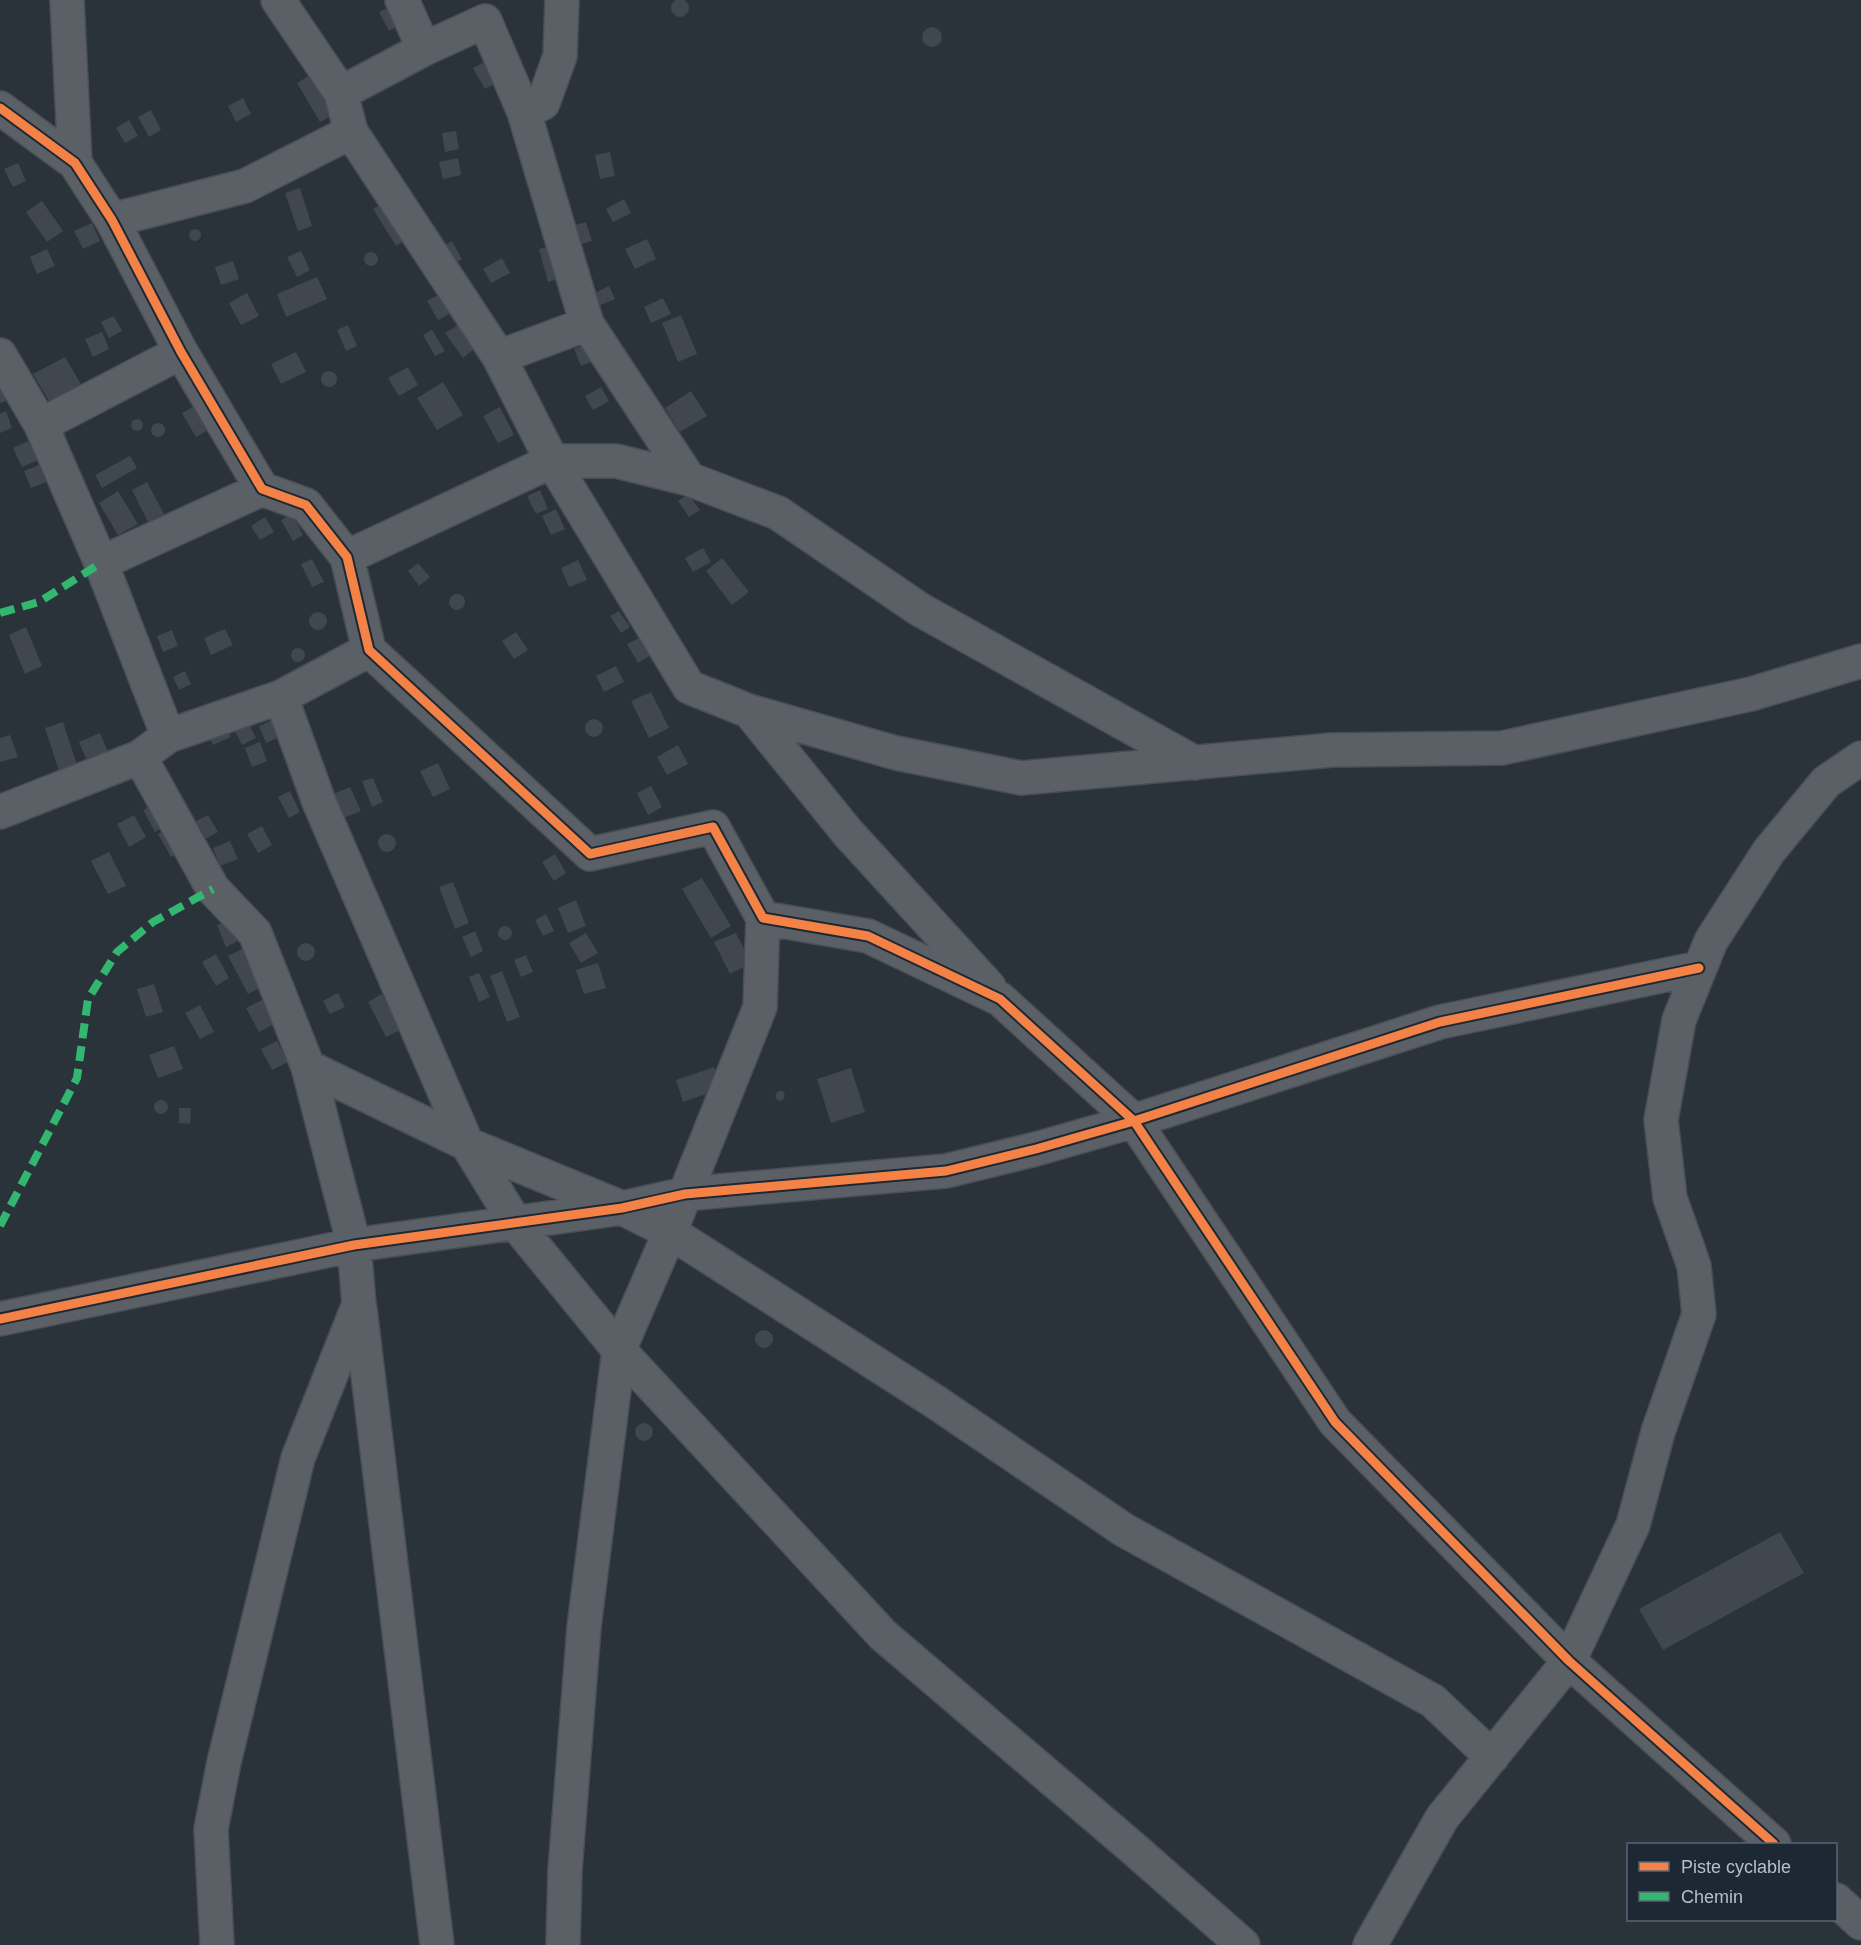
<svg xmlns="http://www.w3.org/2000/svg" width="1861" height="1945" viewBox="0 0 1861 1945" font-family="Helvetica,sans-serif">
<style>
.building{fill:#41474e}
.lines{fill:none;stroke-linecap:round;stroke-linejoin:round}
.minor-casing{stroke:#484e54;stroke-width:36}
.minor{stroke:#5b6067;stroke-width:33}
.quiet{stroke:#33b770;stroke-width:8;stroke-dasharray:15 8;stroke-linecap:butt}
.cycleway-casing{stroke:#1d2835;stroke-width:13}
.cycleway{stroke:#f48246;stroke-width:9}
</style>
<rect width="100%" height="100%" fill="#2a323a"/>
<!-- building -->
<path class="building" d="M671 8a9 9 0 1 1 18 0a9 9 0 1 1-18 0Z
M396,4l10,18 -17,9 -10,-19z
M922 37a10 10 0 1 1 20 0a10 10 0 1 1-20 0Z
M490,59l12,21 -17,9 -12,-21z
M310,75l23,40 -13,7 -23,-39z
M243,98l8,16 -15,8 -8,-16z
M151,110l10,20 -12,7 -11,-20z
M129,120l9,16 -13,7 -9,-15z
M456,131l3,18 -14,3 -3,-19z
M610,152l5,24 -15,3 -5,-24z
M458,158l3,17 -18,4 -4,-17z
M18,163l8,18 -13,6 -9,-18z
M300,188l12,38 -14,5 -13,-38z
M624,199l7,14 -18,9 -7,-13z
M42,201l21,30 -16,11 -21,-30z
M386,201l23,37 -13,8 -23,-37z
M586,222l6,19 -18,5 -6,-19z
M92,223l8,18 -17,8 -9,-18z
M189 235a6 6 0 1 1 12 0a6 6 0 1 1-12 0Z
M647,239l9,20 -21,10 -10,-20z
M452,241l10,18 -13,8 -11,-18z
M551,246l9,32 -12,4 -9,-33z
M47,249l8,17 -18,8 -7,-17z
M301,251l9,19 -13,7 -10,-20z
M364 259a7 7 0 1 1 14 0a7 7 0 1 1-14 0Z
M502,258l8,15 -19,10 -8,-14z
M233,261l6,18 -18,6 -6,-18z
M317,277l10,22 -41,18 -9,-23z
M609,286l6,13 -19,8 -5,-12z
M445,291l10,20 -17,9 -11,-19z
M247,293l12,23 -18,9 -12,-22z
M663,298l8,16 -20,9 -7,-16z
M681,315l16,39 -19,8 -16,-39z
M114,316l8,15 -13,7 -8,-16z
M348,325l9,21 -11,5 -9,-21z
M458,325l17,23 -12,10 -18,-25z
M432,330l13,21 -10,5 -12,-21z
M102,332l7,17 -16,8 -8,-18z
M589,343l7,17 -15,6 -7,-17z
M296,352l10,20 -25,12 -10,-20z
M65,357l21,36 -31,18 -22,-37z
M408,367l10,18 -19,11 -11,-18z
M321 379a8 8 0 1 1 16 0a8 8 0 1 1-16 0Z
M0,381l9,19 -9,3z
M443,382l20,33 -26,15 -20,-32z
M601,387l8,14 -16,9 -8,-14z
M691,391l16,25 -27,16 -15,-24z
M196,405l14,24 -14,8 -14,-24z
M500,407l14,28 -16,8 -15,-27z
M6,411l6,17 -12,5v-19z
M131 425a6 6 0 1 1 12 0a6 6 0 1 1-12 0Z
M151 430a7 7 0 1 1 14 0a7 7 0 1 1-14 0Z
M28,441l10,19 -16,7 -9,-19z
M130,456l7,12 -35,20 -7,-13z
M39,465l7,17 -15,6 -7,-17z
M147,482l17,32 -16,8 -16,-32z
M540,490l8,19 -12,5 -9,-18z
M118,491l20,33 -20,11 -19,-32z
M688,494l12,16 -11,7 -11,-16z
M556,509l9,20 -14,6 -9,-19z
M292,514l11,21 -10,6 -12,-21z
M265,517l9,15 -14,8 -9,-14z
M703,548l8,14 -18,10 -8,-14z
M722,558l27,34 -17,13 -26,-34z
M312,559l12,23 -12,5 -11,-23z
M578,560l9,20 -18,7 -8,-19z
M418,563l12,14 -11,9 -11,-15z
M449 602a8 8 0 1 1 16 0a8 8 0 1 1-16 0Z
M619,611l11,16 -9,6 -11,-17z
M309 621a9 9 0 1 1 18 0a9 9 0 1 1-18 0Z
M26,627l16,39 -17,8 -16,-39z
M225,629l8,16 -22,10 -7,-17z
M172,630l6,16 -15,6 -6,-16z
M516,632l12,18 -14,9 -12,-18z
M641,637l10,18 -13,8 -11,-19z
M291 655a7 7 0 1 1 14 0a7 7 0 1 1-14 0Z
M616,666l8,16 -20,10 -8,-16z
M185,671l6,13 -12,6 -6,-13z
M651,692l18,36 -20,10 -18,-37z
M585 728a9 9 0 1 1 18 0a9 9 0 1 1-18 0Z
M273,720l7,17 -14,6 -7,-17z
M223,721l8,16 -18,8 -8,-16z
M63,722l14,43 -18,6 -14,-43z
M248,722l8,16 -14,7 -8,-16z
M100,733l9,21 -21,9 -9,-21z
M10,735l8,22 -18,5v-24z
M260,742l7,19 -15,6 -7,-19z
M678,745l10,19 -21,11 -10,-18z
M438,763l12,26 -17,8 -13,-26z
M373,778l10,24 -11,5 -10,-26z
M651,786l11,21 -14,8 -11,-22z
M350,787l11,24 -22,9 -10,-24z
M290,791l10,21 -11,6 -11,-21z
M157,803l12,21 -14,8 -12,-22z
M134,815l12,22 -17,10 -12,-23z
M208,815l10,17 -12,7 -10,-18z
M262,826l10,19 -14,8 -11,-19z
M172,827l13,23 -14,7 -13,-23z
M378 843a9 9 0 1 1 18 0a9 9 0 1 1-18 0Z
M230,841l8,18 -18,7 -7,-18z
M109,852l17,34 -18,8 -17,-33z
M555,854l11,19 -12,8 -12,-19z
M702,878l29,48 -20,12 -29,-49z
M453,882l16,41 -14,6 -16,-42z
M576,900l10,26 -18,7 -10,-25z
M546,914l8,17 -11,5 -8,-16z
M229,920l9,21 -12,6 -9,-22z
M498 933a7 7 0 1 1 14 0a7 7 0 1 1-14 0Z
M475,931l8,20 -12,6 -9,-20z
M586,933l12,20 -17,10 -12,-20z
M736,933l15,30 -21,11 -16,-32z
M297 952a9 9 0 1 1 18 0a9 9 0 1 1-18 0Z
M248,946l20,38 -20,10 -20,-38z
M216,954l13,24 -13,8 -14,-24z
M526,955l7,17 -12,5 -7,-17z
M598,963l8,25 -22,6 -8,-24z
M502,971l18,46 -13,5 -17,-46z
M479,973l11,24 -11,5 -10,-25z
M154,984l9,28 -17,5 -9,-28z
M338,993l7,14 -15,7 -7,-13z
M382,994l18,36 -14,7 -18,-35z
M266,998l12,24 -19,10 -13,-24z
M200,1005l14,27 -14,7 -15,-26z
M277,1041l11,21 -16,8 -11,-21z
M174,1046l9,23 -25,9 -9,-23z
M714,1067l7,22 -38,13 -7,-22z
M851,1068l14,44 -34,11 -14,-44z
M778,1091h5l2,5 -2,4 -5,1 -3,-5z
M154 1107a7 7 0 1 1 14 0a7 7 0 1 1-14 0Z
M179,1108h12l-1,16 -11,-1z
M755 1339a9 9 0 1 1 18 0a9 9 0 1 1-18 0Z
M635 1432a9 9 0 1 1 18 0a9 9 0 1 1-18 0Z
M1780,1532l24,41 -141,77 -24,-41z"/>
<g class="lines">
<defs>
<path id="minor" d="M67,0l8,163
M278,0l63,93 10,39 148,225 53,104 137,226 60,24 99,122 141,154
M424,49l61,-28 39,91 63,212 -88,33
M341,93l83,-44 -22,-49
M0,108l75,55 37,57 69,132 81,137 44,16 41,52 22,93 221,204 123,-27 50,91 105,18 132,63 134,122 201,301 234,239 205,183
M524,112l19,-9 17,-47 2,-56
M112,220l133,-34 106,-54
M587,324l102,155
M0,355l41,70 60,138 67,173 -28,21 73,132 42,44 53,134 46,178 5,59 -61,154 -74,304 -13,67 6,116
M41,425l140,-73
M347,557l205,-96h64l73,18 89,34 141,96 276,154
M101,563l161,-74
M281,697l38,105 148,342 49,80 103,126 264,285 251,214 109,96
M749,711l147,42 125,25 311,-28 170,-2 249,-54 110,-33
M168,736l113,-39 88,-47
M0,812l140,-55
M308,1067l159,77 155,64 48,24 264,169 190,129 309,171 59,56
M360,1309l77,636
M0,1319l354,-74 268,-37 63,-14 261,-23 90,-22 98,-28 306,-99 259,-54
M1836,1900l25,23
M563,1945l2,-75 19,-243 35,-277 51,-118 90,-225 3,-89
M1370,1945l72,-127 127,-157 64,-136 25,-93 41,-118 -5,-48 -24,-68 -9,-78 18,-100 32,-79 58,-90 57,-69 35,-24"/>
</defs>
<!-- minor casing -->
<use href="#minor" class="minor-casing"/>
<!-- minor -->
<use href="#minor" class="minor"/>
<!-- quiet -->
<path class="quiet" d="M0,613l39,-11 62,-39
M0,1226l77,-148 11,-79 29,-47 36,-30 60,-33"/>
<defs>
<path id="cycleway" d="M0,108l75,55 37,57 69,132 81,137 44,16 41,52 22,93 221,204 123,-27 50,91 105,18 132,63 134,122 201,301 234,239 205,183
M0,1319l354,-74 268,-37 63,-14 261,-23 90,-22 98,-28 306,-99 259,-54"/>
</defs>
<!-- cycleway casing -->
<use href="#cycleway" class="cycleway-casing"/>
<!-- cycleway -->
<use href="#cycleway" class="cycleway"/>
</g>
<!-- legend -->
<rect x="1627" y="1843" width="210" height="78" fill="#1d2835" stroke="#5a6471" stroke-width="1.5"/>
<rect x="1639" y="1862" width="30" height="9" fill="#f48246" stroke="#5a6471" stroke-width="1.5"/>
<text x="1681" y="1873" font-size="18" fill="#b5beca">Piste cyclable</text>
<rect x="1639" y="1892" width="30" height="9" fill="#33b770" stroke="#5a6471" stroke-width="1.5"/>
<text x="1681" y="1903" font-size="18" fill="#b5beca">Chemin</text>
</svg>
